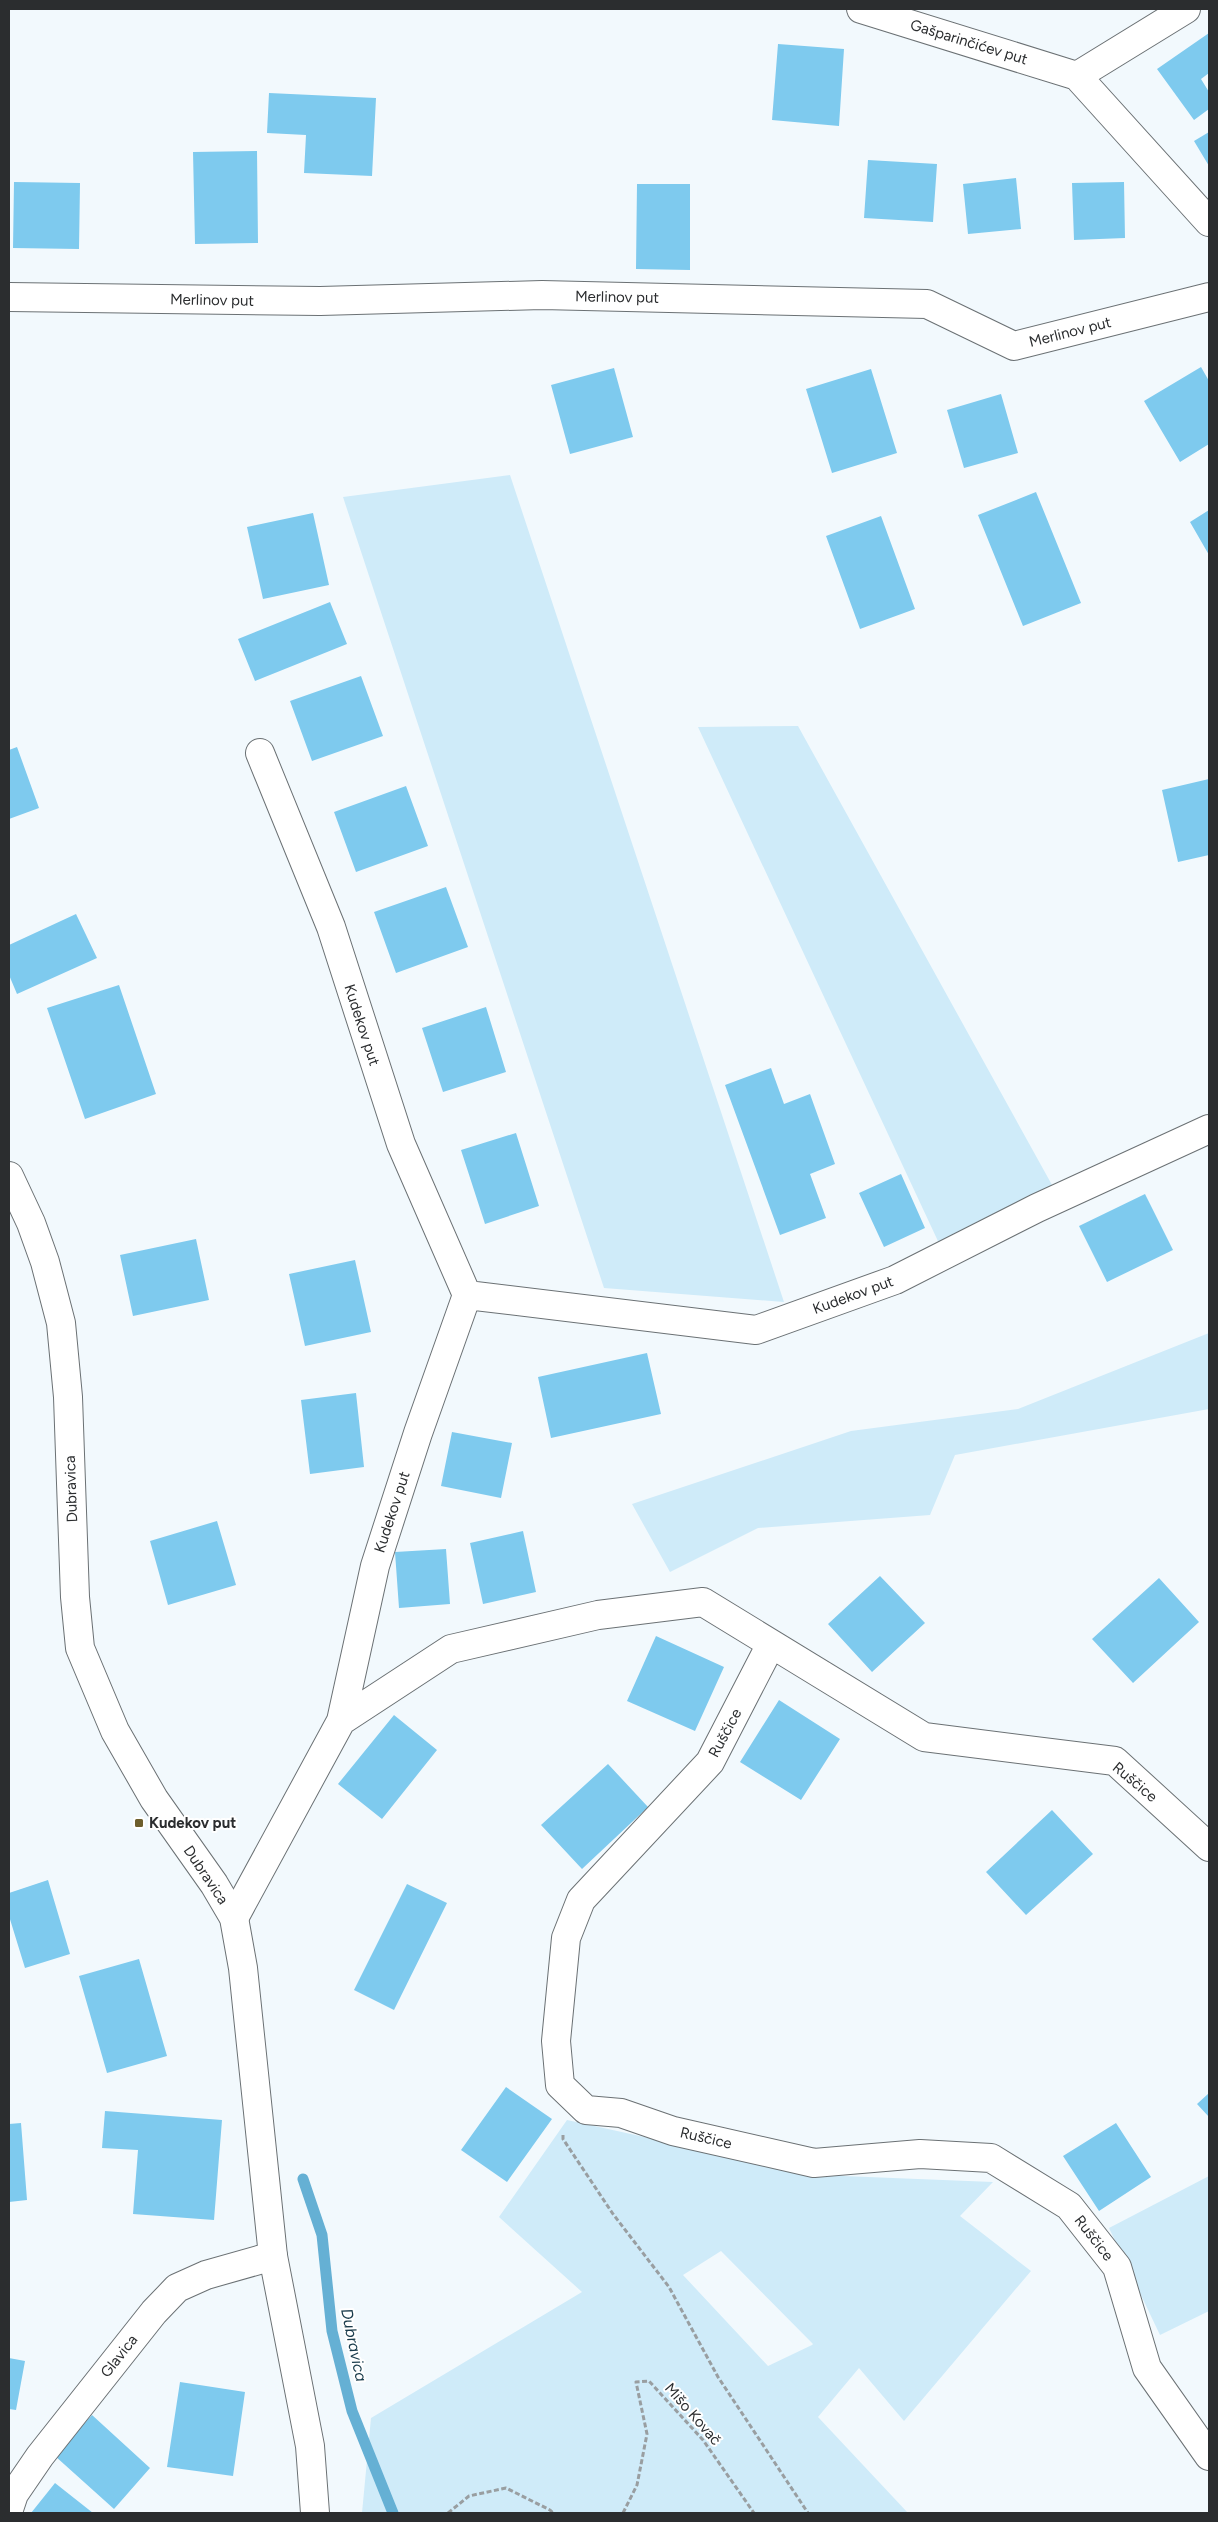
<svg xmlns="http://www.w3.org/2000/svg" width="1218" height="2522" viewBox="0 0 1218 2522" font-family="Figtree,sans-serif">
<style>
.green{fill:#cfebf9;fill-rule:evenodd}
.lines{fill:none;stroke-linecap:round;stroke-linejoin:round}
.stream{stroke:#65b0d4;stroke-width:11}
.building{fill:#7ecaee}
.street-casing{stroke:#6b7174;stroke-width:30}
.secondary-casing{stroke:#6b7174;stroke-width:30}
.path{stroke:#999ea1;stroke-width:3;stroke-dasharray:5 2.5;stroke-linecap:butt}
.street{stroke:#fff;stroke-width:28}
.secondary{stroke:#fff;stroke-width:28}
.poi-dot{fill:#6e5f2d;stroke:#fff;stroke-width:2}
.labels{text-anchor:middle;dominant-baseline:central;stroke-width:4;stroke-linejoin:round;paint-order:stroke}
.street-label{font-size:15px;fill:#2b2d2f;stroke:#fff}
.poi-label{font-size:15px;font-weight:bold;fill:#2b2d2f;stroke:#fff;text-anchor:start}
.water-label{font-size:16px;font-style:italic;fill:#193b4b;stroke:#fff}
</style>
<rect width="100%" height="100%" fill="#f2f9fd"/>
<!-- green -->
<path class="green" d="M510,475l274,827 -180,-14 -261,-791z
M798,726l259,468 -113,60 -246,-527z
M1209,1333v76l-254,46 -25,60 -172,13 -88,44 -38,-68 219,-73 167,-22z
M567,2120l251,55 175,7 -33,34 71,55 -127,150 -45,-53 -41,49 90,96h-546l9,-95 211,-126 -83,-75zM721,2251l92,93 -1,1 -44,21 -85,-91z
M1209,2176v135l-49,24 -51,-107z"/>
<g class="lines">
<!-- stream -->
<path class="stream" d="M303,2179l19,56 10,96 20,80 41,102"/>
</g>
<!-- building -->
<path class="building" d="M1209,33v40l-8,6 8,13v17l-15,11 -37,-51z
M778,44l66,5 -5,77 -67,-6z
M269,93l107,5 -4,78 -68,-3 2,-38 -39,-2z
M1209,132v34l-15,-25z
M257,151l1,92 -63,1 -2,-92z
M868,160l69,4 -4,58 -69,-4z
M1016,178l5,51 -53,5 -5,-50z
M14,182l66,1 -1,66 -66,-1z
M1124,182l1,56 -51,2 -2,-57z
M637,184h53v86l-54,-1z
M1201,367l8,14v63l-29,18 -36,-61z
M614,368l19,69 -63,17 -19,-69z
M871,369l26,84 -65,20 -26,-84z
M1001,394l17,59 -54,15 -17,-58z
M1036,492l45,111 -58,23 -45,-111z
M1209,510v45l-19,-33z
M313,513l16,72 -66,14 -16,-72z
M881,516l34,93 -55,20 -34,-93z
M330,602l17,42 -92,37 -17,-42z
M361,676l22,60 -71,25 -22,-60z
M17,747l22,61 -30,11v-69z
M1209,779v76l-31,7 -16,-72z
M406,786l22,60 -72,26 -22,-60z
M446,887l22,60 -72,26 -22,-61z
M76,914l21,44 -80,36 -8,-19v-30z
M119,985l37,109 -71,25 -38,-111z
M486,1007l20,65 -63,20 -21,-64z
M771,1068l13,36 26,-10 25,70 -25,10 16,44 -46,17 -55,-150z
M516,1133l23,73 -54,18 -24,-74z
M901,1174l24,54 -41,19 -25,-54z
M1145,1194l28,56 -66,32 -28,-56z
M196,1239l13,61 -76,16 -13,-61z
M355,1260l16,72 -66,14 -16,-72z
M647,1353l14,61 -110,24 -13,-61z
M356,1393l8,74 -54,7 -9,-74z
M452,1432l60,11 -11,55 -60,-12z
M217,1521l19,64 -68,20 -18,-64z
M523,1531l13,61 -53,12 -13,-61z
M446,1549l4,55 -51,4 -4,-56z
M880,1576l45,47 -53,49 -44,-48z
M1159,1578l40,44 -66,61 -41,-44z
M656,1636l68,31 -29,64 -68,-30z
M779,1700l61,39 -39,61 -61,-38z
M394,1715l43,35 -55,69 -44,-35z
M608,1764l40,43 -66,62 -41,-44z
M1052,1810l41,44 -67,61 -40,-43z
M48,1880l22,74 -45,14 -16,-52v-23z
M407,1884l40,19 -53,107 -40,-20z
M139,1959l28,97 -60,17 -28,-97z
M506,2087l46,32 -45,63 -46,-32z
M1209,2093v24l-12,-13z
M105,2111l117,9 -8,100 -81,-6 5,-64 -36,-2z
M21,2123l6,77 -18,2v-78z
M1116,2123l35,54 -52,34 -36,-55z
M9,2358l16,3 -9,49 -7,-1z
M180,2382l65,10 -12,84 -66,-9z
M92,2415l58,53 -36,41 -59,-53z
M55,2483l38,30h-62z"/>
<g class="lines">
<defs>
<path id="street" d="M861,9l216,67
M1186,9l-109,67 132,146
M9,297l311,4 222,-6 385,9 87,42 195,-49
M260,753l71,174 70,217 66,151
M771,1644l-61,118 -129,138 -15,38 -10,103 4,44 26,25 35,3 52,18 141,32 106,-9 71,4 78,48 48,61 30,101 62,88
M341,1721l110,-72 147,-34 105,-13 221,135 191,24 94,86
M234,1918l107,-197 34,-155 43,-133 49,-138 289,35 139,-50 142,-72 172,-79
M9,2509l5,-15 26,-38 114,-144 23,-24 29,-13 67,-19"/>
<path id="secondary" d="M9,1176l22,47 14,39 16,61 7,74 7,200 5,51 35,83 39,68 60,85 20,34 9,50 30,288 37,190 5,67"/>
</defs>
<!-- street casing -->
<use href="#street" class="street-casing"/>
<!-- secondary casing -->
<use href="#secondary" class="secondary-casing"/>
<!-- path -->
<path class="path" d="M563,2135v4l50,75 56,73 49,90 90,136
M448,2513l21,-17 37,-8 44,22 3,3
M623,2513l14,-28 10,-51 -11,-52 13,-1 54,59 51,73"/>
<!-- street -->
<use href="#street" class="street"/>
<!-- secondary -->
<use href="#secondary" class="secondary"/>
</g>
<!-- markers -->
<rect class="poi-dot" x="134" y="1818" width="10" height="10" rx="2.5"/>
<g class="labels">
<!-- street labels -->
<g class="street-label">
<text transform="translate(969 42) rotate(17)">Gašparinčićev put</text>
<text transform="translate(617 297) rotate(1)">Merlinov put</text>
<text transform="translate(212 300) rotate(1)">Merlinov put</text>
<text transform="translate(1070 332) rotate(-14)">Merlinov put</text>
<text transform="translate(362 1025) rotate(72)">Kudekov put</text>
<text transform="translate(853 1295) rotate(-20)">Kudekov put</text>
<text transform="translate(71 1489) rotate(-92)">Dubravica</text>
<text transform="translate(392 1512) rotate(-72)">Kudekov put</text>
<text transform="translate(725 1733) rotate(-62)">Ruščice</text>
<text transform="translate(1135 1782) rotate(40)">Ruščice</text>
<text transform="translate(206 1875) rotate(56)">Dubravica</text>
<text transform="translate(706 2138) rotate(13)">Ruščice</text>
<text transform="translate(1094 2238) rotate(52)">Ruščice</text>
<text transform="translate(119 2356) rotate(-52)">Glavica</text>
<text transform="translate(693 2414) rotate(49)">Mišo Kovač</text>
</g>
<!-- poi labels -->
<g class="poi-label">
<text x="149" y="1823">Kudekov put</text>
</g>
<!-- water labels -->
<g class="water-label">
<text transform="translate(354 2345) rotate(78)">Dubravica</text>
</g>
</g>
<!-- border -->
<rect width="1218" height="2522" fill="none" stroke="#2b2d2f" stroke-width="20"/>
</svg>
